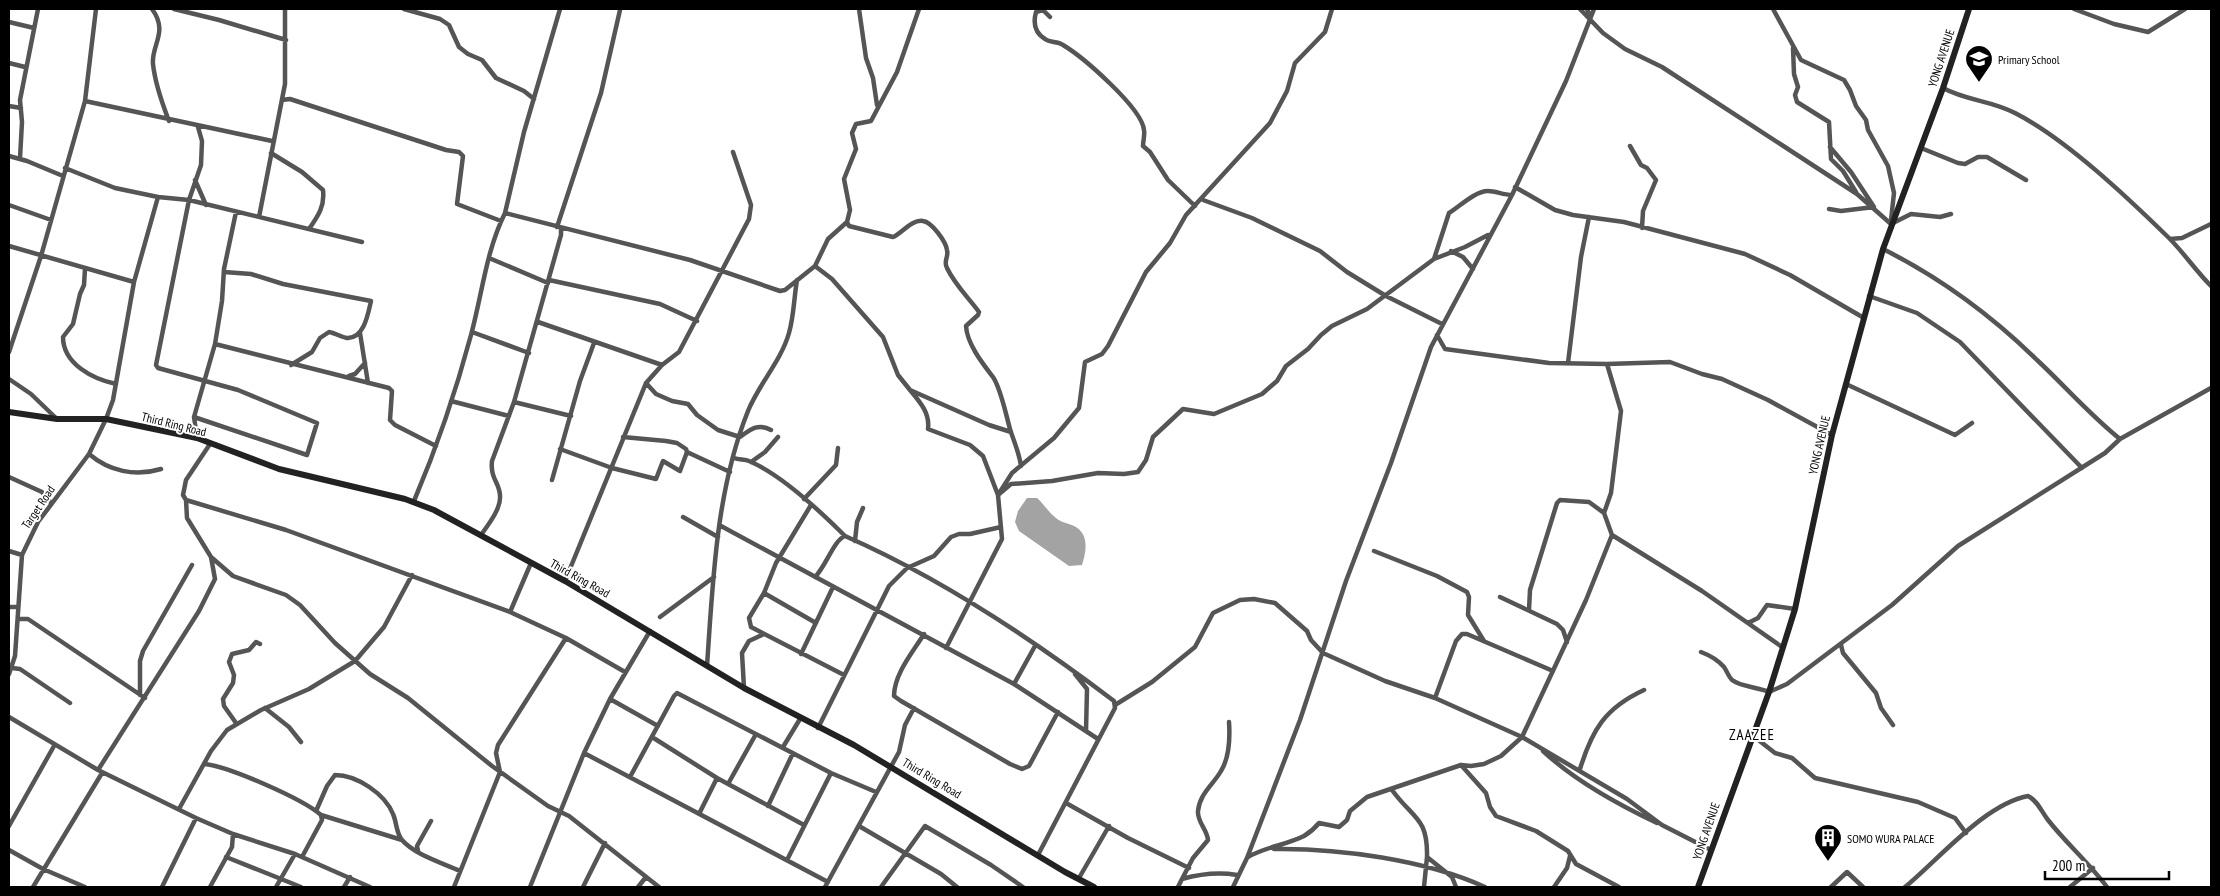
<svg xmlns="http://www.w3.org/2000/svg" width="2220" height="896" viewBox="0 0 2220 896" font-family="'PT Sans Narrow',sans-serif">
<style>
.water{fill:#a3a3a3}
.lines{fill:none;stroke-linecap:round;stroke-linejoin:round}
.street{stroke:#555;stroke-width:4.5}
.secondary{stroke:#222;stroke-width:6}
.labels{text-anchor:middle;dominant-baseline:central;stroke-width:4;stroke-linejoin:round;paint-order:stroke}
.street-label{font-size:12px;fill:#000;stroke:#fff}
.poi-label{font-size:12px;fill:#000;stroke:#fff;text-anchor:start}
.quarter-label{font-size:15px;letter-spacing:1px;fill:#000;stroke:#fff}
</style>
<rect width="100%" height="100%" fill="#fff"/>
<!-- water -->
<path class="water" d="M1027,498h10c7,6 12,15 19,20 6,5 12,5 18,8 16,8 12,26 8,39l-13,1 -50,-35 -4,-9 3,-11z"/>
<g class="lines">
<!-- street -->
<path class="street" d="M152,9c17,23 -1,36 1,55 2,19 9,39 16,57
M174,9l45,11 67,20
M404,9l36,10 9,6 10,22 9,7 14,6 14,18 28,13 10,8
M859,9l7,49 7,20 4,27
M919,9l-22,63 -26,49 -15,3 -4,9 4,16 -12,30 6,31 -3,12 2,4 44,11c9,-4 19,-18 30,-16 9,1 23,21 24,29 2,7 -4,11 0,18 8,17 21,29 32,44l-1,3 -12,11c1,18 17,38 27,51 8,12 13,38 17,52 4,13 9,23 11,37
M1580,9l23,24 22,16 37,18 195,127 34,30 20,-10 29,3 11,-3
M1587,9l3,7
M1773,9l28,51 43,20 6,10 6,16 10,14 2,10 20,36 6,27 -3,27
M2074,9l40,15 34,8 37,-23
M1050,17l-7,-7 -7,2c-3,11 -1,21 9,27 5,4 12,2 18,6 20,12 79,63 81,85 1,5 -1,11 -1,16l7,6 18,28 27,26
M9,22l25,6
M1793,48l1,26 4,13 -3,8 2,7 32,20 2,37 12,12 13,21
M9,63l16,4
M1943,88c24,13 47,12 72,25 51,26 112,84 154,125 15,15 27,33 42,48
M282,100l8,-1 156,51 13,2 4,4 -6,48 44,17
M85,101l187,40
M9,106l12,2
M1630,146l11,19 6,3 9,12 -13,31 -1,17
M1921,148l37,15 7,1 13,-7h9l39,23
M271,153l31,19 21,18c2,16 -5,26 -14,39
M9,156l18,5 36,15
M20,158l2,-36 -2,-22 18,-91
M65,168l50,20 43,9 31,3 173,42
M195,180l11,25
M1515,187l40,23 18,5 51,7 121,32 45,21 74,43
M1203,200l49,18 68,33 27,21 39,24 56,28
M9,205l42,15
M1829,209l12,2 33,-4 -23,-35 -21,-25
M505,213l19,-81 36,-123
M259,217l26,-133v-75
M557,227l44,-134 19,-83
M2170,239l12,-1 29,-14
M9,246l125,36
M1883,249c58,29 107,65 154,111 28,26 53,55 83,79
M1451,251l12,6 10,12
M489,258l59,25
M1434,259l31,-12 23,-12
M815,266l17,13 51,58 15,38 12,15 79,35 22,7
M85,269l-1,16 -4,9 -7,30 -10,13c0,27 30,42 53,47
M224,272l27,2 32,10 88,17c-3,13 -7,38 -24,37 -6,-1 -12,-5 -18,-6l-9,6 -8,14 -21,13
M549,280l111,24 37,17
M1869,296l48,17 43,29 122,126
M538,322l124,43
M472,332l57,21
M360,333l8,50
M1437,335l8,14 104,14 58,1 63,-2 32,12 20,5 46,21 64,35
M215,344l174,44 3,3 -2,29 5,5 41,21
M9,352l32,-96 44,-155 11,-92
M1568,363l13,-106 8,-40
M349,376l6,-2 10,-11
M9,379l22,15 26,25
M646,383l10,11 16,7 16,3 9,11 21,15 22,7c11,-8 18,-14 31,-7
M1846,384l109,51 17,-12
M910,390c10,12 20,23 18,39l42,16 13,11 15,39 13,-11 41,-3 46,-8 26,1 14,-2 8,-12 7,-23 30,-28 31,5 48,-20 15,-13 9,-15 22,-17 13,-14 11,-9 35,-17 67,-50 15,-46c10,-6 26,-22 39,-22 8,0 15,4 24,4
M451,401l58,15
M514,402l57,14
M194,417l113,38 10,-32 -79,-33 -80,-22 -2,-3 33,-165 12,-35 1,-24 -4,-14
M623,437l43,4 11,2 9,6 1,3
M197,438l-3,-21 21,-73 7,-43 2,-32 12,-57
M560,449l52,19 44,11 7,-18 17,10 7,-19 43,20
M89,454c20,17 46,23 72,15
M734,458c5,2 11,1 15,3 31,13 72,51 96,75
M751,462l14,-10 13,-15
M9,477l33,15 9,11
M552,480l28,-99 14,-38
M804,499l32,-34 2,-17
M186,500l100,30 224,82 56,26 59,34
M414,501c23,-54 42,-110 57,-166 11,-40 15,-84 34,-122l185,47 90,31 5,-1 30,-24 13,-27 19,-17
M811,505l-35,58 -12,30 -15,25 2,9 93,48
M683,517l35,20
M721,526l293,158 84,55
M481,535c7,-10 20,-26 19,-39 0,-13 -10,-17 -8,-35l22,-59 47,-167v-7
M1612,535l90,56 80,56
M855,541l2,-19 6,-14
M9,551l13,4
M1374,551l63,25 30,16 2,5 -1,18 16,26
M211,557l22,19 53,19 14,10 35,38 35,31 38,24 84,68 56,40 21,10 90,71
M815,577c11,-11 19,-37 30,-41 96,42 186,102 269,165l1,7 -77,147
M565,581l81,-198 16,-18 17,-13 70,-133 2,-14 -18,-53
M764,593l52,30
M1500,597l57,27 6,6 4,12
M9,607h9
M1529,610l1,-20 27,-87 3,-3 29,2 15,11
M510,612l21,-49
M660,617l54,-40
M18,619h10l117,79
M1748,623l10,-5 9,-13 28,4
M924,634c-11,18 -30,40 -30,62l7,5 109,63 12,5 7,-3 29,-54
M1841,645l2,8 33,40 5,15 12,17
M946,648l56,-109 -4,-44 14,-22 42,-35 25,-30 6,-46 17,-8 6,-8 38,-74 24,-29 16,-28 84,-92 17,-32 8,-28 30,-31 7,-23
M1701,652c8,3 17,8 23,15 3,4 4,9 8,13 9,7 26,7 37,12l18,-8 105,-79 66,-59 147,-93 15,-14 91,-51
M801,654l32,-67
M707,666c6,-86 9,-175 41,-255 11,-27 33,-50 41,-78 5,-17 5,-36 8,-53
M12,668l8,1 50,34
M9,674l6,-18 7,-101 16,-33 51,-68 17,-35 7,-19 21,-118 24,-85
M1075,674l12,15 -1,42
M1014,684l21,-38
M744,688l-2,-35 7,-12 15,-7
M140,695v-34l3,-10 49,-86
M1435,698l21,-57 6,-7h5l86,37
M610,699l48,27
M1115,705l37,-23 43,-35 18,-34 27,-13 14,-1 21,4 32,28 4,9 12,13 62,28 50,17 87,39 105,62 35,26 49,25
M265,708l24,19 12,15
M9,717l89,53 98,48 37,16 62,20 75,33
M236,723l-12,-17 -1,-7 10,-16 1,-8 -5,-13 3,-8 17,-4 7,-8 4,2
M818,728l71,-142 18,-18 27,-12 17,-19 8,-3h11l31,-7
M1752,735l23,18 17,5 23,20 103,24 37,16 11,15
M652,737l65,41 87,47
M783,747l17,-28
M1543,751c32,30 74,53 114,72
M584,753l244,129
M204,764c24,2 99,35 117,51l1,5 -20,37
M1461,765l25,28 4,14 6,9 40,15 32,20 8,13 43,23
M1580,769c12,-39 25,-61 64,-79
M98,770l101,-159 16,-32 -4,-22 -24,-39 -1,-18 -3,-5 3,-15 24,-36
M630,777l44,-81 3,-3 154,80 45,19
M728,784l28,-50
M1392,790c21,29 36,27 35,67l25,20 4,10
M1066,803l62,35 61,30
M768,806l25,-53
M179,809l32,-58 16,-21 34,-20 48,-21 46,-28 29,-34 28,-52
M316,811l11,-25 8,-11c22,0 50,19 58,39 4,9 3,19 9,26 13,15 41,23 58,31
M699,814l18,-36
M321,815l81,25
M9,826l45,-80
M859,826l82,48 16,13
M1274,849c65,-1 152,11 211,38
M9,850l34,19 42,18
M418,851l-1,-5 14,-25
M226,857l75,30
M1248,857c17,-10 38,-12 56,-21 5,-3 11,-8 15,-13l20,4 8,-7 3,-9 17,-14 94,-32 10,1 13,-2 17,-8 21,-19 64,-137 26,-65 -8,-22 7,-20 10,-82 -14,-47
M787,860l44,-87
M1079,878l30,-52
M1182,879l11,-21 15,-18c-1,-11 -11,-18 -10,-29 2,-18 15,-26 23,-40 8,-13 9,-34 8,-49
M33,887l69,-114
M162,887l34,-69
M210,887l22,-40 1,-13
M276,887l19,-33
M344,887l6,-10
M454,887l46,-115 -4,-19 2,-8 68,-107
M530,887l54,-134 26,-54 40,-68
M583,887l22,-44
M638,887l8,-10
M825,887l74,-135 6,-27 9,-17
M881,887l44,-61 66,39 32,22
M1178,887l4,-8c18,-5 37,-7 55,-4
M1233,887l14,-29 53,-138 46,-139 45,-118 40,-116 81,-152 54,-114 28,-72
M1424,887l3,-30
M1554,887l13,-19 3,-12
M1831,887l16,-15 16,15
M1905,887c34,-28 80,-83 123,-91 10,5 13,15 20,24 18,23 41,43 59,67
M2070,887l23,-19"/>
<!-- secondary -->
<path class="secondary" d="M9,412l48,7h49l91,19 82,31 126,30 29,11 131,71 179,107 110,57 211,127 29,15
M1698,887l71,-195 26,-83 37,-174 51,-186 60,-161 26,-79"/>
</g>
<!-- icons -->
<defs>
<symbol id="school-pin" viewBox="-11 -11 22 30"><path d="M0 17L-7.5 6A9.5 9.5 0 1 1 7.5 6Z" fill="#000" stroke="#fff"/><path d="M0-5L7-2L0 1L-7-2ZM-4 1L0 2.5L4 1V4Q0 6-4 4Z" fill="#fff"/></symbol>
<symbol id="building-pin" viewBox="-11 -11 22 30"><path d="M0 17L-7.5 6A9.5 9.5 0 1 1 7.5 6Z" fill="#000" stroke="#fff"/><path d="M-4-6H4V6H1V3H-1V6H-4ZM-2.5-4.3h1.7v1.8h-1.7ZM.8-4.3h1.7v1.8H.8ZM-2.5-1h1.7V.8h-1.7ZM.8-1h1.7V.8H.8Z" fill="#fff"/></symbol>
</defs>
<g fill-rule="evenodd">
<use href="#school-pin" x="1963" y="43" width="32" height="43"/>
<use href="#building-pin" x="1812" y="822" width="32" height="43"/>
</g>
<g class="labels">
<!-- street labels -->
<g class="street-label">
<text transform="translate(1941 58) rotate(-72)">YONG AVENUE</text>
<text transform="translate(174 424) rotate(14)">Third Ring Road</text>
<text transform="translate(1819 445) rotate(-77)">YONG AVENUE</text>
<text transform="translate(38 507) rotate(-56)">Target Road</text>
<text transform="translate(580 578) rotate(29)">Third Ring Road</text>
<text transform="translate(932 778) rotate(31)">Third Ring Road</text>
<text transform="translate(1706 831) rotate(-71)">YONG AVENUE</text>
</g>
<!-- poi labels -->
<g class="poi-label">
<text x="1998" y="59">Primary School</text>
<text x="1847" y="838">SOMO WURA PALACE</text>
</g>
<!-- quarter labels -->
<g class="quarter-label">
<text x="1752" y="734">ZAAZEE</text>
</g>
</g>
<!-- border -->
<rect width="2220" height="896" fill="none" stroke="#000000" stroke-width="20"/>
<!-- scale -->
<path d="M2045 871v8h124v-8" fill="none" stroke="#000000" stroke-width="2.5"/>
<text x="2052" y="871" font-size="15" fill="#000000" stroke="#ffffff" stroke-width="4" paint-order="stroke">200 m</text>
</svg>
